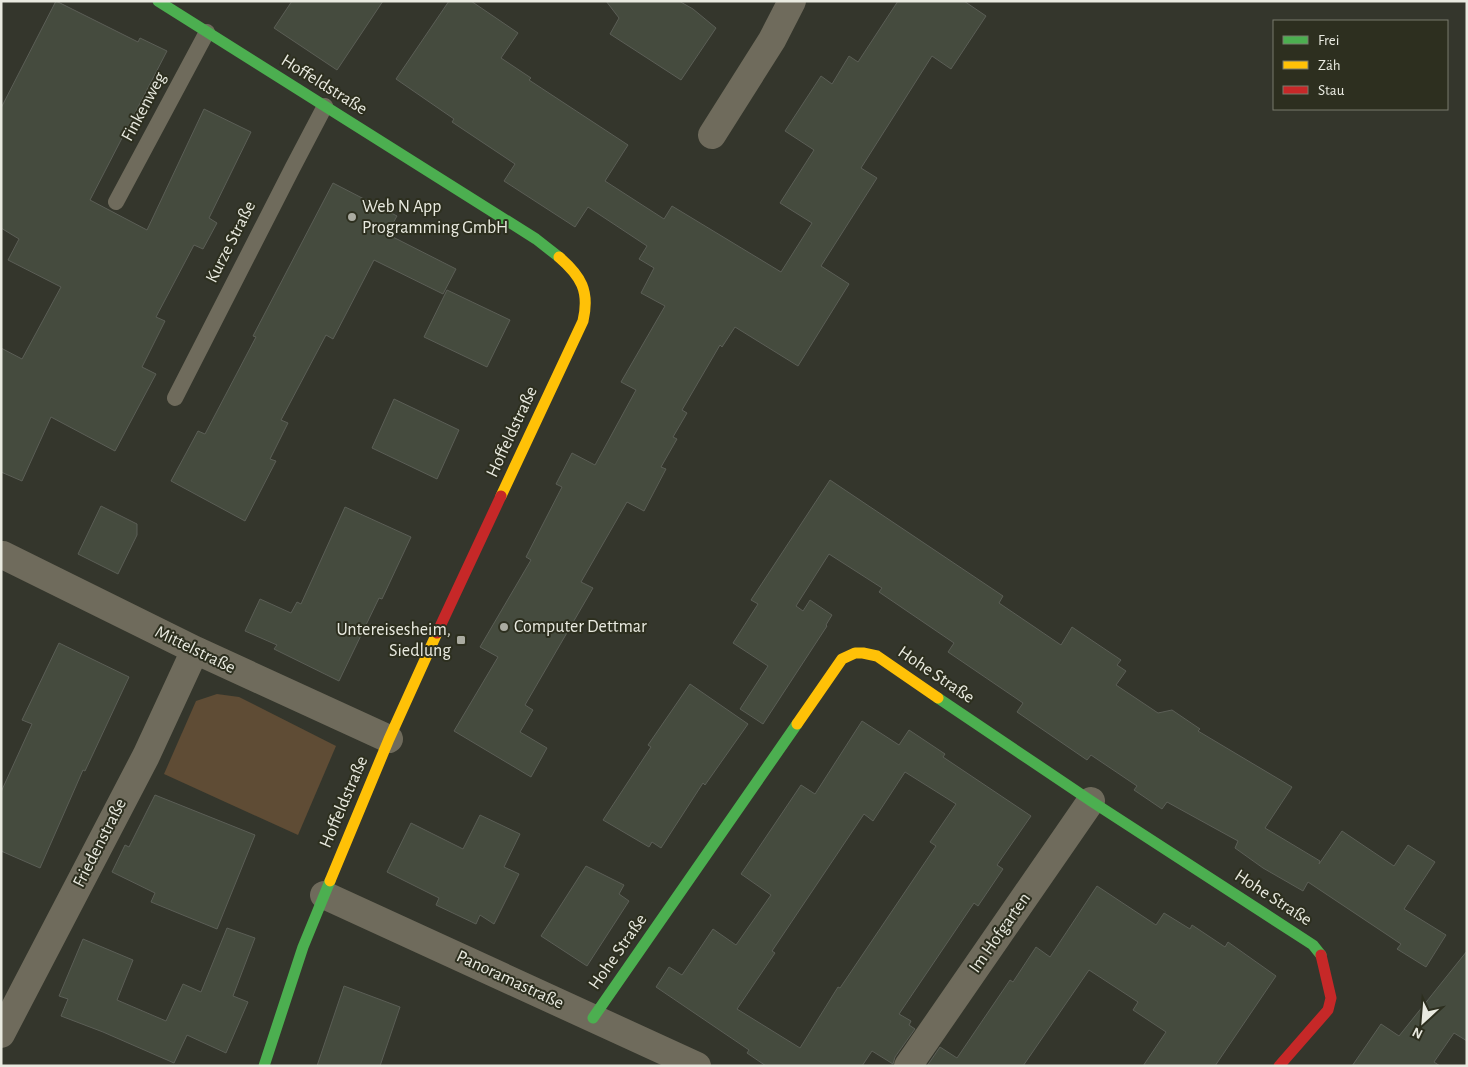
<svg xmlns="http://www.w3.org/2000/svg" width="1468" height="1067" viewBox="0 0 1468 1067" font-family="'Alegreya Sans',sans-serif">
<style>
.green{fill:#5f4c35}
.building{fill:#454b3e;stroke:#5b5e56;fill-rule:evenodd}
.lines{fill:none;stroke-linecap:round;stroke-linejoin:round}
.lane{stroke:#6f6b5c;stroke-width:16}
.street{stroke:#6f6b5c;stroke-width:28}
.fast{stroke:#4caf50;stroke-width:11}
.slow{stroke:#ffc107;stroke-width:11}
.jam{stroke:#c62828;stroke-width:11}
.poi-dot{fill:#aaaba1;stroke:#2d2f1f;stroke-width:2}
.labels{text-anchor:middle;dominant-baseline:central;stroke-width:4;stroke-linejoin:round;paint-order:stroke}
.street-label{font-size:18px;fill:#e9eae0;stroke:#2d2f1f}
.poi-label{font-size:18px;fill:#e9eae0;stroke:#2d2f1f;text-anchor:start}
</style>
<rect width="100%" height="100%" fill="#34362c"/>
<!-- green -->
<path class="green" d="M217,694l22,3 97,49 -38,89 -134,-61 32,-73z"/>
<!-- building -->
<path class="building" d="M56,1l82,41 2,-4 27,13 -77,149 57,30 57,-121 47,23 -42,86 8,5 -14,26 -9,-4 -38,72 9,4 -23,46 14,7 -41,77 -64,-34 -29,64 -21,-9v-124l21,11 39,-72 -53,-27 11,-21 -18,-11v-120z
M292,1h91l-46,69 -63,-42z
M449,1h22l47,32 -17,25 30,20 -2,2 99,65 -23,36 59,38 8,-13 109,66 31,-49 -32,-20 34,-53 -29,-19 36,-55 11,8 17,-28 9,6 40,-61h66l22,15 -35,53 -19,-13 -71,112 16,10 -56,88 28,18 -51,82 -63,-39 -13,20 -2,-2 -38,65 5,3 -14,24 4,2 -16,28 5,2 -22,42 -17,-9 -46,80 12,6 -68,117 8,5 -13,22 27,16 -16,29 -77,-46 44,-74 -18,-10 51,-87 -5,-3 36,-70 -6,-3 16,-31 23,12 41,-75 -15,-8 44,-76 -24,-13 13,-25 -15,-9 8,-13 -59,-39 -13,20 -71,-46 11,-17 -63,-42 2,-3 -58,-40z
M606,1h73l14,8 23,19 -35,52 -71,-46 9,-16z
M333,183l64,33 -10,18 69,35 -13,25 -69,-34 -41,79 -7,-4 -45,85 7,3 -18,36 6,2 -31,60 -74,-40 27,-50 7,3 51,-97 -3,-1z
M447,290l63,30 -23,47 -63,-30z
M394,399l65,31 -22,49 -65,-31z
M830,480l173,116 -4,7 62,42 11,-18 49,33 -4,5 9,6 -10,14 42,28 14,-3 28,19 -2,2 94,56 -27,41 55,33 -1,3 23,-33 52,35 14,-21 27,17 -31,47 42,26 -20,32 -29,-18 4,-5 -93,-62 -5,9 -40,-23 -28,-20 3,-7 -71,-39 -5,7 -28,-19 3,-4 -46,-31 -4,5 -70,-48 6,-9 -75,-51 6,-9 -75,-51 3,-4 -53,-34 -33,52 7,5 7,-11 22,15 -6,10 1,1 -64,98 -23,-15 28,-43 -35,-23 25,-39 -7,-4z
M101,506l36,18v11l-19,39 -40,-20z
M345,507l66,30 -29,62 -3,-1 -40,83 -65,-32 3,-4 -32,-14 15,-32 31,14 6,-11 4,2z
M59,643l70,34 -44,94 -2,-1 -43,98 -39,-17v-59l31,-68 -10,-4z
M690,684l58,40 -43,61 -2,-2 -42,65 -9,-6 -3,5 -46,-27 48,-73 -3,-2z
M862,721l37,24 10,-15 36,24 -2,3 88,59 -34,49 6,4 -25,37 -4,-3 -75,111 12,7 -2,4 6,4 -20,28 -2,7 -21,-13 -10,15h-96l-19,-13 2,-3 -93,-63 13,-20 13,8 31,-46 23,16 35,-50 -30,-21 60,-89 14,9zM905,772l51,32 -26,38 6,4 -96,142 -2,-1 -38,61 -63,-39 38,-56 -3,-2 92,-137 9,7z
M155,795l100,40 -38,94 -66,-27 4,-9 -43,-21 13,-27 4,2z
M480,815l40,19 -16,33 15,7 -25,50 -14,-9 -4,9 -40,-19 3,-7 -52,-26 24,-49 52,26z
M586,866l38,19 -5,9 10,7 -42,65 -46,-30z
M1097,886l59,39 8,-12 26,16 2,-4 33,22 3,-5 48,34 -61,90h-72l23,-34 -33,-22 5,-8 -49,-32 -66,96h-96l13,-19 17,11 53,-78 3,2 23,-35 14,10z
M227,928l28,10 -22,58 15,6 -22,51 -39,-18 -13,28 -71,-31 -42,-16 7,-17 -9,-3 24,-57 50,21 -16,40 49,21 17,-37 18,8z
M1467,951v90l-13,-8 -20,29 6,4h-88l29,-42 18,12z
M344,986l56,21 -20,59h-63z"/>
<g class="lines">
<!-- lane -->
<path class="lane" d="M116,202l91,-170
M175,398l118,-231 32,-61"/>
<!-- street -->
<path class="street" d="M712,135l60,-95 20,-39
M3,555l192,95 194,89
M324,895l373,171
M1,1034l145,-278 49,-106
M908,1066l183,-265"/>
<!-- fast -->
<path class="fast" d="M158,1l378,238 23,18
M938,698l153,103 222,144 8,10
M593,1018l204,-294
M264,1066l39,-119 27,-66"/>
<!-- slow -->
<path class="slow" d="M501,496l82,-175c7,-30 -2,-45 -24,-64
M797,724l45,-65 13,-6h8l14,3 61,42
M330,881l59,-142 48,-106"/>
<!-- jam -->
<path class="jam" d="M437,633l64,-137
M1279,1066l49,-56 3,-12 -10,-43"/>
</g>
<!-- markers -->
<g class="poi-dot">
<circle cx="352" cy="217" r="5"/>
<circle cx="504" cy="627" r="5"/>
<rect x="456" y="635" width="10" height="10" rx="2.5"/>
</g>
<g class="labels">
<!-- street labels -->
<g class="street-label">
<text transform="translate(324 85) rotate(32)">Hoffeldstraße</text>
<text transform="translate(144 107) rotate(-62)">Finkenweg</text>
<text transform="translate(231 242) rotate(-63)">Kurze Straße</text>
<text transform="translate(512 432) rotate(-65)">Hoffeldstraße</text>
<text transform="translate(195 650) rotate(26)">Mittelstraße</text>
<text transform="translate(936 675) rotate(34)">Hohe Straße</text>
<text transform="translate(344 802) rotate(-67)">Hoffeldstraße</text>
<text transform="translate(100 843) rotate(-63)">Friedenstraße</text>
<text transform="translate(1273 898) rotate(33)">Hohe Straße</text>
<text transform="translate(1000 933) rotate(-55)">Im Hofgarten</text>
<text transform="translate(618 952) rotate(-55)">Hohe Straße</text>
<text transform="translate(510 980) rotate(25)">Panoramastraße</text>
</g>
<!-- poi labels -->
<g class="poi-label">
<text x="362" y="207">Web N App<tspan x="362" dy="21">Programming GmbH</tspan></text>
<text x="514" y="627">Computer Dettmar</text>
<text x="451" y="630" text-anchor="end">Untereisesheim,<tspan x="451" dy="21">Siedlung</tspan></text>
</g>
</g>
<!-- border -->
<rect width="1468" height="1067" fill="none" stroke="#e9eae0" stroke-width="5"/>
<!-- legend -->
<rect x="1273" y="20" width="175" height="90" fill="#2d2f1f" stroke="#787a6c"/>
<rect x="1283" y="36" width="25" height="8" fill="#4caf50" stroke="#787a6c"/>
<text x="1318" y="45" font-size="15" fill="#e9eae0">Frei</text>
<rect x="1283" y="61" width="25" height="8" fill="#ffc107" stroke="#787a6c"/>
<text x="1318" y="70" font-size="15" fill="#e9eae0">Zäh</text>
<rect x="1283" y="86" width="25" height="8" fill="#c62828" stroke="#787a6c"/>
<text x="1318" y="95" font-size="15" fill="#e9eae0">Stau</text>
<!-- north arrow -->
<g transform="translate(1423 1022) rotate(206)" stroke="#2d2f1f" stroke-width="4" paint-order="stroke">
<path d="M0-4L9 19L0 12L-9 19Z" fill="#e9eae0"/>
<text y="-8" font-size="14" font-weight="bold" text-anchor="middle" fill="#e9eae0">N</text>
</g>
</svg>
